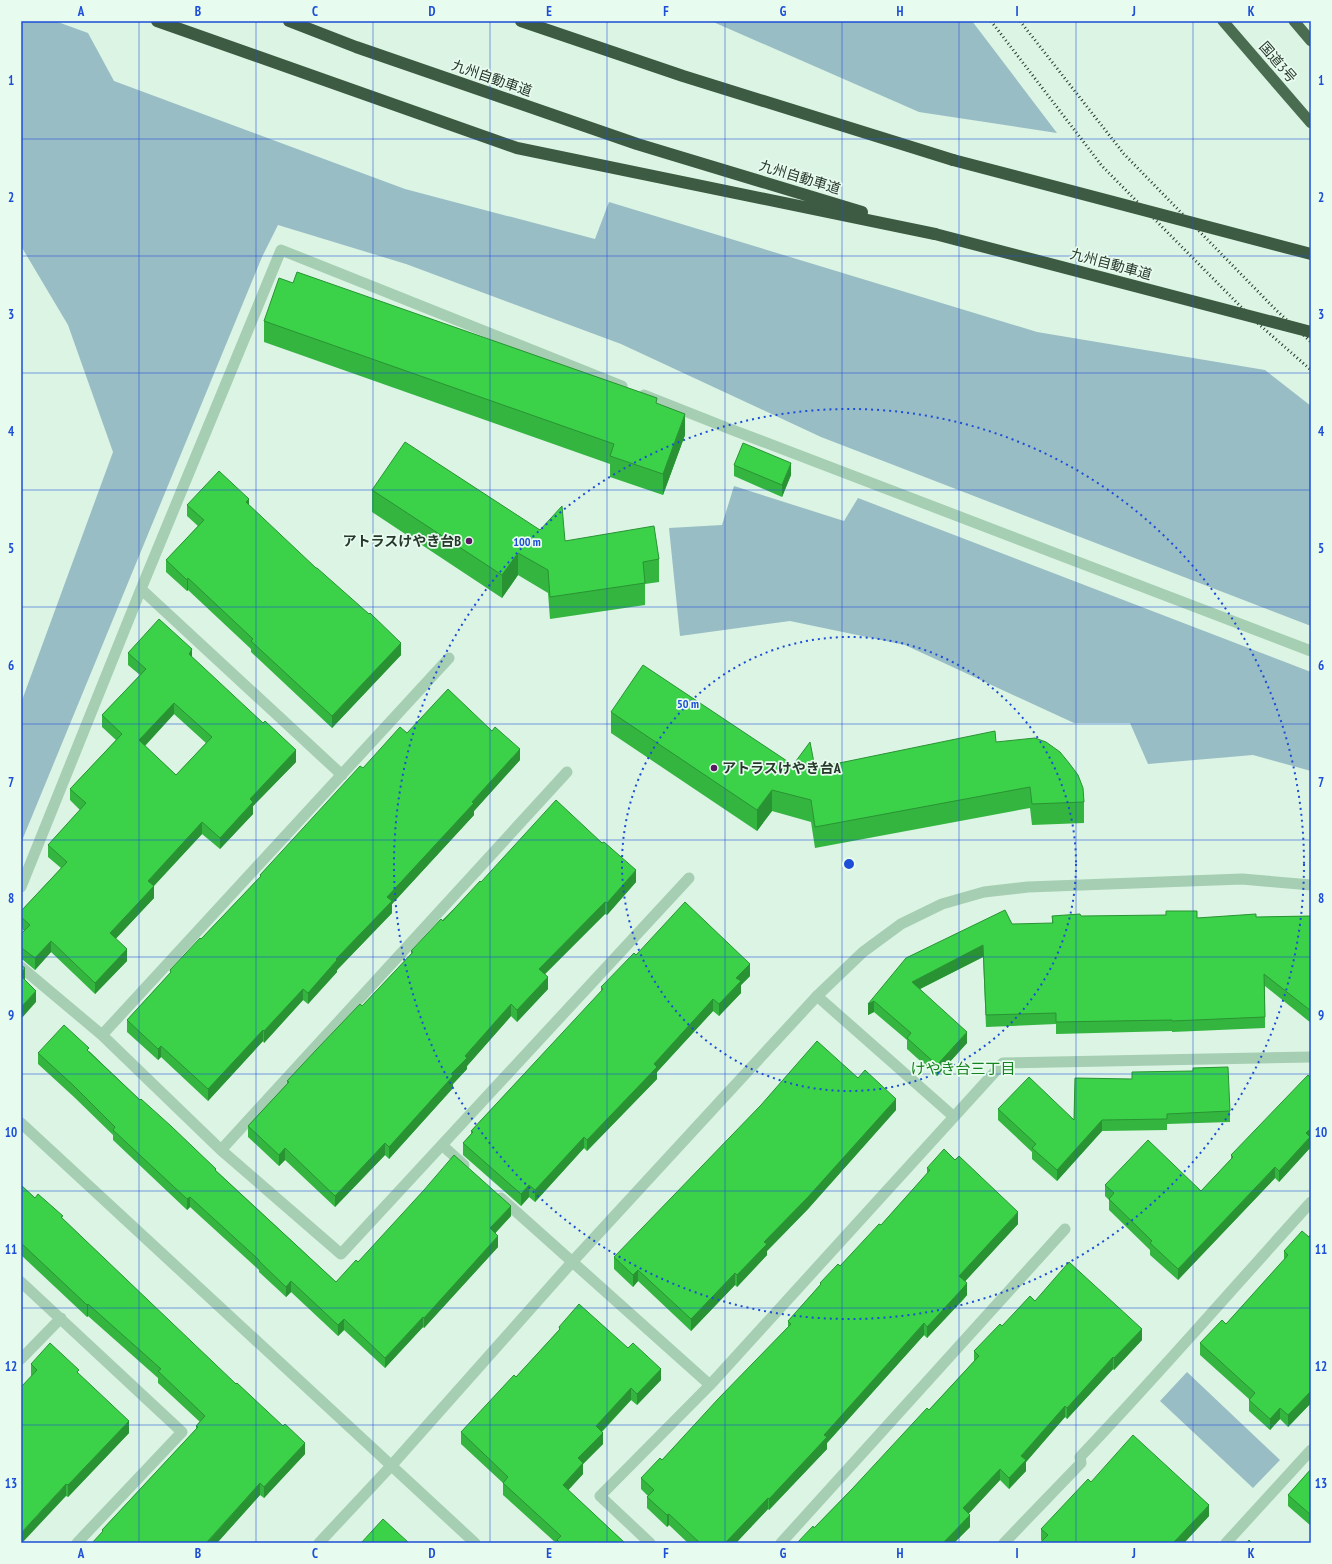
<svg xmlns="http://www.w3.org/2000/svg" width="1332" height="1564" viewBox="0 0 1332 1564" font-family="'PT Sans Narrow','Noto Sans JP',sans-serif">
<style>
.green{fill:#99bdc5}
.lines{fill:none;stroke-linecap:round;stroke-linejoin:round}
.minor{stroke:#a5ceb2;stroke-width:11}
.tertiary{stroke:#a5ceb2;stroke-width:11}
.trunk{stroke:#4a6c50;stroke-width:11}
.motorway{stroke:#3d5b42;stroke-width:12}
.rail{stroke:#27392a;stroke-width:3;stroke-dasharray:1 3;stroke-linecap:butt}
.motorway-bridge{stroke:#3d5b42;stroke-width:12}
.wall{fill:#33b53f;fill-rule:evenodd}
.shaded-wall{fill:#299333}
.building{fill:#3bd249;stroke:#299333;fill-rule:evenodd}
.grid{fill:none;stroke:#1d4ed8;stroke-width:1;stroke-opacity:0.55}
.ring{fill:none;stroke:#1d4ed8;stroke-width:2;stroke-dasharray:2 4}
.poi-dot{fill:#59185f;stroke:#e8fbef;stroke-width:1.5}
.labels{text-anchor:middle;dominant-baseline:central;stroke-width:3.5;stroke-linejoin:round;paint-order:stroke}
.street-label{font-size:14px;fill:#27392a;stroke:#e8fbef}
.poi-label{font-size:14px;font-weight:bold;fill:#27392a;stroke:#e8fbef;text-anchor:end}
.neighbourhood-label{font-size:15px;fill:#178320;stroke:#e8fbef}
.centre{fill:#1d4ed8;stroke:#e8fbef;stroke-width:2}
.ring-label{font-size:12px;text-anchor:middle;font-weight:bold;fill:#1d4ed8;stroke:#e8fbef;stroke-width:3.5;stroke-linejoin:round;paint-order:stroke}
.neatline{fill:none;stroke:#1d4ed8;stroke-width:1.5}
.grid-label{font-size:13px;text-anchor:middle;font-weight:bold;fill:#1d4ed8}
</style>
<rect width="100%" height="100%" fill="#dbf4e4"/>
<!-- green -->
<path class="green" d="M21,21h34l33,12 26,48 291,108 190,50 14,-37 428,130 228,38 46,36v220l-490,-189 -200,-93 -215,-80 -128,-39 -16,32 -241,586v-140l92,-251 -45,-127 -47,-79z
M711,21h261l85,112 -138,-21z
M734,486l110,35 14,-23 453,174v99l-58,-16 -105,9 -18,-41h-56l-169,-78 -115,-24 -110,15 -11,-108 53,-3z
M1187,1372l93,88 -27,28 -93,-87z"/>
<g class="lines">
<!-- minor -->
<path class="minor" d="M644,395l86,34 581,222
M141,589l201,186
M21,887l120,-298 140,-339 341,136
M21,967l81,68 119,115 120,104 348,-376
M817,996l136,120
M102,1035l347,-377
M442,1145l22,20
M221,1150l346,-378
M501,1198l209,187
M21,1282l161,150 -105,111
M21,1359l40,-41
M650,1543l-50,-47 110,-111 293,-322 308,-6
M781,1543l284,-314
M1004,1543l77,-80 -1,-6c79,-83 154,-170 231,-255
M1226,1543l85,-93"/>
<!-- tertiary -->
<path class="tertiary" d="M21,1123l454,420
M319,1543l72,-77 182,-205 244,-265 46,-44 38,-28 41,-20 42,-12 44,-5 214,-8 69,6"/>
<!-- trunk -->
<path class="trunk" d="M1223,21l88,102
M1294,21l17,20"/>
<!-- motorway -->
<path class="motorway" d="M157,21l360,127 418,86
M289,21l67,26 281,97 225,68
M521,21l162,55 270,84"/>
<!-- rail -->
<path class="rail" d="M991,21l111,145 152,154 57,50
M1020,21l104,133 152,156 35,32"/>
<!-- motorway-bridge -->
<path class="motorway-bridge" d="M953,160l358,94
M935,234l376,98"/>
</g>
<!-- wall -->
<path class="wall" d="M293,283l364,121 28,31 -22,60 -53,-18v-13l-346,-122v-21z
M734,465l57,10 -9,22 -48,-21z
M372,490l168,40 25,11 94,18v23l-14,2v21l-95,14 -2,-26 -30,-18 -16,23 -130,-86z
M187,505l62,1 152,149 -69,73 -81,-76v-3l-63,-59 -1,1 -21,-19v-12l32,-34 -11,-10z
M128,653l64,5 104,104 -43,44v8l-33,35 -18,-15 -48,52v12l-39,41 12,22 -32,33 -44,-42 -16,18 -12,-10h-2v-26l3,-3 -3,-3v-17l40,-43 -13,-11v-12l32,-35 -10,-10v-11l46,-49 -14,-13v-12l38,-40 -12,-10zM174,714l32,29 -30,32 -31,-29z
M611,712l182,53 22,3 181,-26 88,60v21l-52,2 -2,-17 -215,40 -4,-26 -39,-11 -15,20 -146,-98z
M407,733l113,27 -46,51v4l-82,89v9l-55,57v2l-29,32 -5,-4 -39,43 -1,-2 -55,60 -47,-44 -3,3 -31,-28v-12l43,-47v-3l31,-31 59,-62v-2l103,-107z
M481,882h155l-29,33 -2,-1 -60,60 3,15 -31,33 -6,-6 -44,50v3l-14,15v4l-64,71 -4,-4 -50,52 -50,-47 -6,6 -31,-29v-11l39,-42v-3l75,-75 49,-52v-3z
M1052,916h29l116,2 114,-2v107l-46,-37v42l-93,4v-1l-116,3v-10l-70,3 -3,-70 -63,32 47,54 -30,33 -30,-27v-9l-33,-28 -6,3v-11l144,-80h40z
M636,955l114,21 -9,9v8l-22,23 -6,-5 -56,61v7l-70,72 -3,-3 -49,54 -6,-5 -8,9 -58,-51v-12l8,-9v-3l130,-139v-5z
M89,1051l51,49 196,182 22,-20 153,-46 -16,17 3,14 -74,81 -1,-1 -38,41 -41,-38 -6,6 -47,-44 -5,5 -27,-25v-2l-69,-63 -3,3 -74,-70v-5l-39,-38 -36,-33v-11z
M858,1078l38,32 -88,99 -41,42v4l-30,32 -2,-2 -44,46 -53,-50 -5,6 -19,-18v-12z
M1075,1078l155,33v11l-63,2v6l-65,1 -45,50 -25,-22v-7l-34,-32v-11l76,11z
M1310,1140v8l-31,34 -4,-4 -97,102 -28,-25v-5l-41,-40v-10l-4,-4v-11l96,6 30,-32v-4z
M927,1168l91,56 -53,57 2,14 -4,5 -36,38 -3,-3 -97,108v6l-58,61 -1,-1 -32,34h-48l-19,-18 -2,2 -20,-19v-11l1,-1 -7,-7v-11l21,-18 126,-133v-6l32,-36v-2l20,-17 41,-41 46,-51z
M21,1185l14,13 28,21 242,235 -41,44 -4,-3 -43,48h-125l10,-10v-3l94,-101v-3l4,-4 -42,-39v-5l-70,-62 -1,1 -66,-62z
M1311,1234v169l-23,24 -8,-8 -10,11 -21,-19v-12l-49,-44v-12l26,-19 58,-64v-9l25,-14z
M1035,1301l107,39 -28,30 -1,-1 -46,50 -2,-2 -39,45v9l-17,18 -9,-9 -32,34 2,13 -16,16h-157l17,-15 115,-118 45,-49v-10l28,-25z
M559,1327l102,53 -24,25 -6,-5 -29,32 1,12 -20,20v10l-15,16 57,53h-69l-53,-48v-12l-42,-39v-12l55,-55 43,-47z
M31,1364l48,11 50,58 -61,64 -2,-1 -35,-120z
M1311,1469v57l-23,-20v-11z
M1091,1482l118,34 -25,27h-144l2,-2 -1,-1v-11z"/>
<!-- shaded-wall -->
<path class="shaded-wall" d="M685,414v21l-22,60v-21z
M791,463v12l-9,22v-12z
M249,499v11l-3,-8z
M518,553v22l-16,23v-23z
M188,578v12l-1,1v-11z
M401,643v12l-69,73v-12z
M192,649v12l-3,-7z
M174,703v11l-35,38v-12z
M520,749v11l-46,51v4l-82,89v9l-55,57v2l-29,32v-11l79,-96z
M296,750v12l-43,44v8l-33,35v-11l30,-39z
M772,790v21l-15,20v-21z
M202,822v12l-54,58v-11z
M636,870v12l-29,33v-12z
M154,886v12l-44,47v-12z
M605,902v12l-66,66v-11z
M51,941v11l-16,18v-12z
M983,945v12l-71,36v-11z
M127,949v12l-32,33v-11z
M750,964v12l-9,9v8l-22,23v-12l17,-26z
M25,968v12l-4,5v-12z
M548,977v12l-31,33v-12z
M303,989v11l-39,43v-12z
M36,991v11l-15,17v-12z
M713,999v12l-56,61v7l-70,72v-11l67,-76z
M874,1001v11l-6,3v-11z
M511,1004v12l-44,50v3l-14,15v4l-64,71v-12l62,-73 14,-18z
M263,1030v11l-55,60v-12z
M967,1032v11l-30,33v-11z
M161,1046v11l-3,3v-11z
M896,1099v11l-88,99 -41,42v4l-30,32v-12l27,-33z
M1102,1120v11l-45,50v-11z
M1311,1128l-1,20 -31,34v-11l27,-38z
M584,1137v11l-49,54v-12z
M385,1143v12l-50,52v-11z
M285,1148v12l-6,6v-11z
M1275,1167v11l-97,102v-11z
M529,1185v12l-8,9v-12z
M190,1197v10l-3,3v-11z
M511,1206v10l-21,23v-11z
M1018,1212v12l-59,64v-12z
M498,1236v11l-74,81v-10z
M638,1270v11l-5,6v-12z
M735,1273v12l-44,46v-12z
M291,1281v11l-5,5v-10z
M967,1283v12l-40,43v-11z
M88,1304v12l-1,1v-12z
M423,1317v10l-38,41v-10z
M344,1319v11l-6,6v-11z
M924,1323v12l-97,108v6l-58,61v-11l55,-64z
M1142,1329v11l-28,30v-12z
M1113,1357v12l-46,50v-11z
M661,1369v11l-24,25v-11z
M631,1388v12l-35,37v-11z
M1311,1391v12l-23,24v-12z
M1065,1406v11l-39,45v9l-17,18v-11l12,-22z
M1280,1408v11l-10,11v-11z
M129,1421v12l-61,64v-12z
M603,1433v11l-20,20v10l-20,22v-11l15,-27z
M305,1443v11l-41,44v-11z
M1000,1469v11l-37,40v-12z
M260,1483v12l-43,48h-10z
M66,1484v12l-44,47h-1v-10z
M768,1498v11l-32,34h-11z
M1209,1505v11l-25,27h-11z
M669,1514v11l-2,2v-12z
M970,1515v12l-16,16h-11z"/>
<!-- building -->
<path class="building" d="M297,272l360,126 -1,5 29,11 -22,60 -53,-18 4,-12 -350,-123 15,-43 14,5z
M405,442l135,88 22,-24 3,35 89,-15 5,33 -16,3 2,21 -95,14 -2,-27 -30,-17 -16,22 -130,-85z
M743,443l48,20 -9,22 -48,-20z
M219,471l30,28 -3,3 70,66h1l52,46 1,-1 31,30 -69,73 -81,-75 2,-2 -65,-61 -1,2 -21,-20 38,-40 -17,-15z
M159,619l33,30 -3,5 74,69 2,-2 31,29 -46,49 3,3 -33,36 -18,-16 -54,59 6,5 -44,47 17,16 -32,34 -44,-42 -16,17 -12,-9h-2v-15l9,-9 -9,-8v-6l46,-49 -19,-17 38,-42 -16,-14 52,-55 -20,-19 44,-46 -18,-16zM174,703l38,34 -36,38 -37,-35z
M643,665l150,100 17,-23 5,26 180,-37 1,11 39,-4 11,4 14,10 9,11 9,12 5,13 1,14 -52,2 -2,-17 -215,40 -4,-27 -39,-10 -15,20 -146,-98z
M448,689l44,42 3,-4 25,22 -48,53 2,1 -87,94 5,4 -56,58 1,1 -29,33 -5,-4 -39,42 -1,-1 -55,59 -47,-43 -3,3 -31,-29 44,-48 -1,-2 30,-32 1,1 60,-63 -1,-1 100,-109 3,2 37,-41 7,6z
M556,800l46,43 2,-1 32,28 -29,33 -2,-1 -66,67 9,8 -31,33 -6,-6 -46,52 2,2 -16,16 2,2 -64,71 -4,-4 -50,53 -50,-48 -6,7 -31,-29 41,-44 -2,-1 30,-32 43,-45 2,2 51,-54 -2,-1 30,-32 2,2 37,-40 1,1z
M685,902l65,62 -14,14 5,3 -22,23 -6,-5 -59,65 3,3 -70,73 -3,-3 -49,53 -6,-5 -8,9 -58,-51 10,-11 -2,-1 132,-142 -2,-2 33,-34 2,2z
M1005,910l7,14 41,-1 -1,-7 28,-2 1,2 85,-1v-4h31v7l59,-4v3l55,-1v95l-47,-37 1,43 -93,4v-1l-116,2v-9l-70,2 -3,-70 -71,37 55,50 -30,33 -30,-27 4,-5 -37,-32 -6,3 38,-46z
M21,965l4,3 -4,5z
M21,976l15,15 -15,16z
M64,1025l25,23 -2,2 53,50 1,-1 30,27 45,43 -1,1 121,112 20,-22 2,2 66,-72 30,-35 57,51 -21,22 8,8 -74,82 -1,-1 -38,41 -41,-39 -6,6 -47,-44 -5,6 -27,-26v-1l-69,-63 -3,2 -74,-69 2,-3 -41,-41 -36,-33z
M817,1041l41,37 7,-8 31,29 -88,98 -44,45 3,2 -30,31 -2,-2 -44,46 -53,-49 -5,5 -19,-18 147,-152z
M1228,1067l2,44 -63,3v5l-65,1 -45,50 -25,-22 4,-4 -38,-35 31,-32 45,43 1,-42 57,1v-7l61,-1v-3z
M1308,1075l3,3v50l-5,5 4,4 -31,34 -4,-4 -97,102 -28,-26 2,-2 -43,-42 5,-6 -9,-8 43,-45 53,51 32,-34 -2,-2z
M944,1149l11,11 4,-4 59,56 -59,64 8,7 -4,5 -36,39 -3,-4 -100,112 3,2 -58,62 -1,-1 -43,45h-25l-31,-29 -2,1 -20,-18 7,-7 -13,-12 19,-20 2,2 56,-61 73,-75 -3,-3 33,-37 -1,-1 18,-19 2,2 39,-42 2,1 49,-55 -3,-2z
M21,1185l14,13 3,-4 25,22 -2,1 175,167 1,-1 46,43 2,-2 20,19 -41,44 -4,-4 -53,59 1,1h-116l11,-12 -1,-1 96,-103 -2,-1 9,-10 -47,-45 3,-2 -73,-65 -1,1 -66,-62z
M1302,1231l7,6 2,-3v157l-23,24 -8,-7 -10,11 -21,-19 6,-7 -55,-50 22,-23 4,4 62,-69 -4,-4z
M1069,1262l73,67 -28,29 -1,-1 -46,51 -2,-2 -44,50 5,4 -17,18 -9,-9 -37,39 7,7 -27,28h-146l16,-17 1,2 38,-39 75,-81 2,2 50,-54 -5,-5 26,-27 2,2 28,-30 5,5z
M579,1304l49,44 5,-5 28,26 -24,25 -6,-6 -35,38 7,7 -25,25 5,5 -20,22 62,58h-65l-3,-3 4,-4 -58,-53 5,-6 -47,-45 53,-57 2,2 44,-48 -1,-2z
M50,1343l29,27 -2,2 52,49 -61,64 -2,-1 -45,49v-146l16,-17 -6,-6z
M1133,1435l76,70 -36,38h-133l8,-8 -7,-6 47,-50 3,3z
M1311,1469v46l-23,-20z
M383,1519l26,24h-48z
M1249,1540l3,3h-5z"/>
<!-- grid -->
<path class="grid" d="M139,21v1522M256,21v1522M373,21v1522M490,21v1522M607,21v1522M725,21v1522M842,21v1522M959,21v1522M1076,21v1522M1193,21v1522M21,139h1290M21,256h1290M21,373h1290M21,490h1290M21,607h1290M21,724h1290M21,840h1290M21,957h1290M21,1074h1290M21,1191h1290M21,1308h1290M21,1425h1290"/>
<!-- distance rings -->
<g class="ring">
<circle cx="849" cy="864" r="227"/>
<circle cx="849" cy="864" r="455"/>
</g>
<!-- markers -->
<g class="poi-dot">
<circle cx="469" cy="541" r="4"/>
<circle cx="714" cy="768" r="4"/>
</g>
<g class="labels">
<!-- street labels -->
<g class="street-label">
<text transform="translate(1278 62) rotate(49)">国道3号</text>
<text transform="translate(492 78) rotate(19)">九州自動車道</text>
<text transform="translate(800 177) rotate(17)">九州自動車道</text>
<text transform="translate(1111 264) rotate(15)">九州自動車道</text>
</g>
<!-- poi labels -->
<g class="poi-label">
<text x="461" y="541">アトラスけやき台B</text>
<text x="722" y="768" text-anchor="start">アトラスけやき台A</text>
</g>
<!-- neighbourhood labels -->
<g class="neighbourhood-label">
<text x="963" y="1068">けやき台三丁目</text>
</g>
</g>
<circle cx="849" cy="864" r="6" class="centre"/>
<g class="ring-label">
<text x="527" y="546">100 m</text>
<text x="688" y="708">50 m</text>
</g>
<!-- border -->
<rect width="1332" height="1564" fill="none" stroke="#e8fbef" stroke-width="44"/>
<rect x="22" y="22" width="1288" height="1520" class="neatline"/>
<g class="grid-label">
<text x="81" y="16">A</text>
<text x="198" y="16">B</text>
<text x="315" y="16">C</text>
<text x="432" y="16">D</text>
<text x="549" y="16">E</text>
<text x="666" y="16">F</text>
<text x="783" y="16">G</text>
<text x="900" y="16">H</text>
<text x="1017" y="16">I</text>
<text x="1134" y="16">J</text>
<text x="1251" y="16">K</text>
<text x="11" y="85">1</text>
<text x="1321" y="85">1</text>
<text x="11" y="202">2</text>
<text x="1321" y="202">2</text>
<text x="11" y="319">3</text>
<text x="1321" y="319">3</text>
<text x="11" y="436">4</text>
<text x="1321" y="436">4</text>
<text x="11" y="553">5</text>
<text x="1321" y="553">5</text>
<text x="11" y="670">6</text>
<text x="1321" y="670">6</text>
<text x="11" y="787">7</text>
<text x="1321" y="787">7</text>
<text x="11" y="903">8</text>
<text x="1321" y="903">8</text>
<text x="11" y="1020">9</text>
<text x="1321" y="1020">9</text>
<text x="11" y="1137">10</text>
<text x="1321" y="1137">10</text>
<text x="11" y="1254">11</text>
<text x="1321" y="1254">11</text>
<text x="11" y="1371">12</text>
<text x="1321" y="1371">12</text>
<text x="11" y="1488">13</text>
<text x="1321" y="1488">13</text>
<text x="81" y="1558">A</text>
<text x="198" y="1558">B</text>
<text x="315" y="1558">C</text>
<text x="432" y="1558">D</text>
<text x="549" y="1558">E</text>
<text x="666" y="1558">F</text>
<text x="783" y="1558">G</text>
<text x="900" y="1558">H</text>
<text x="1017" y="1558">I</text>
<text x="1134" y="1558">J</text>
<text x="1251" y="1558">K</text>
</g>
</svg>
